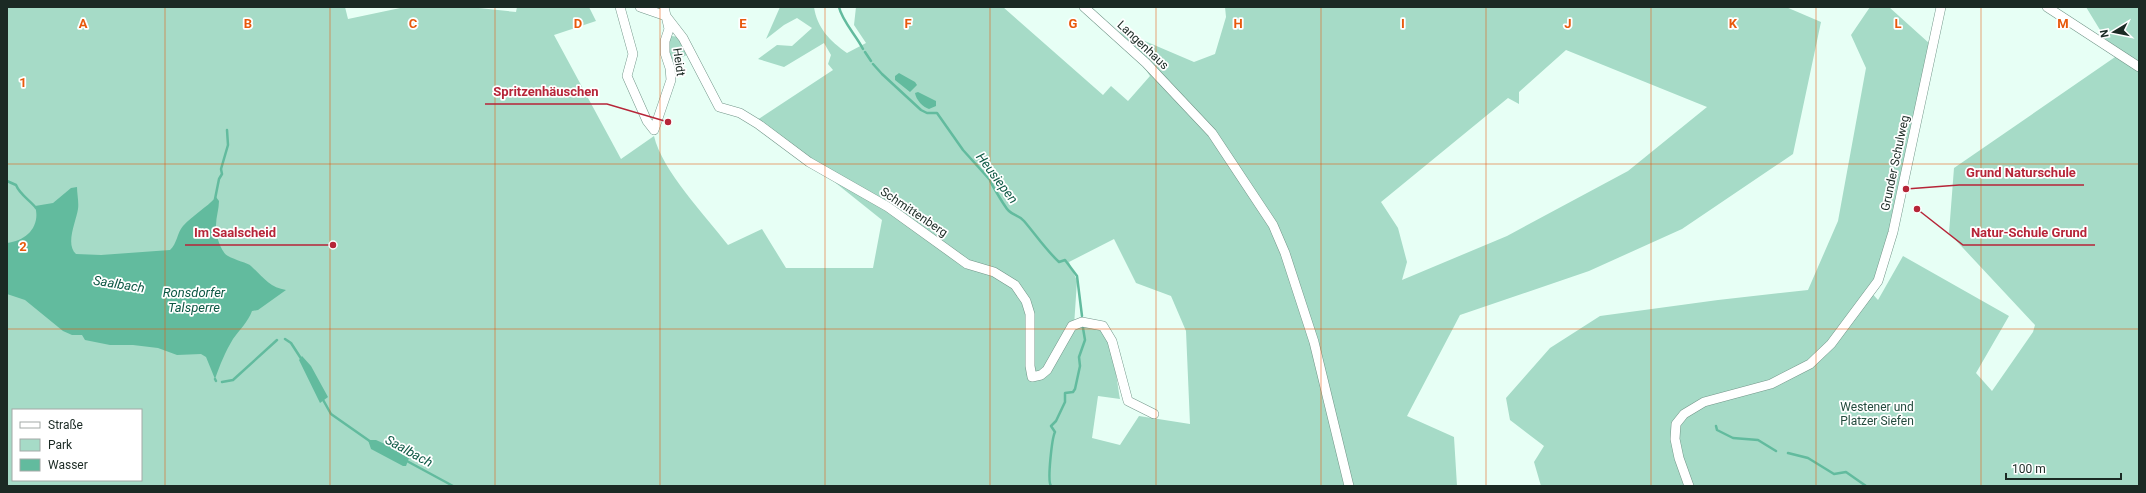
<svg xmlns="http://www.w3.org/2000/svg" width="2146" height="493" viewBox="0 0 2146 493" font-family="Roboto,sans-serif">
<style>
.green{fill:#a6dbc7;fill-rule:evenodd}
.water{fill:#62bb9e}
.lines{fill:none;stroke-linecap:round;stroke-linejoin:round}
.stream{stroke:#62bb9e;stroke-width:2.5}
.minor-casing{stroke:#729689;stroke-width:10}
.minor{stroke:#fff;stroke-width:9}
.grid{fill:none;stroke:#e8590c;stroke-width:1;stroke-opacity:0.55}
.labels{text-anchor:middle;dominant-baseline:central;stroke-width:3.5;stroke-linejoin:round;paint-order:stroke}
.street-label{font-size:12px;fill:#1b2a24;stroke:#fff}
.park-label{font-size:12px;fill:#234b3d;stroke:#fff}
.water-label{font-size:13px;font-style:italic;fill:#0d5844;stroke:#fff}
.grid-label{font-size:13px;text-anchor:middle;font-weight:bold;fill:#e8590c;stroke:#fff;stroke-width:3.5;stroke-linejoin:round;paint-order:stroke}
.leader{fill:none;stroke:#b62538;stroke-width:1.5}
.callout-dot{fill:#b62538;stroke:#fff;stroke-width:1.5}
.callout-label{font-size:13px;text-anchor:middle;font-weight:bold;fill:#b62538;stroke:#fff;stroke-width:3.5;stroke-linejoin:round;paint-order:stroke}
</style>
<rect width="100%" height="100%" fill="#e7fff5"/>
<!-- green -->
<path class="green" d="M7,7h338l3,12 57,-12h64l47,5 1,-5h72l7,14 -42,14 67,124 33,-23c8,35 52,80 74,109l34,-16 24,39h87l9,-48 -125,-100 76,-50 -5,-6 3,-9 -7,-12 -40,24 -26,-8 19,-14 15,1 20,-18 -15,-10 -13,7 -18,14 14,-32h34c3,21 16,34 33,46l19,-10 -12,-18 2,-18h147l100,88 8,-9 17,15 22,-25 -31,-46 75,32 21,-8 11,-37 -1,-10h561l35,15 -28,132 -111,75 -93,42 -129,44 -53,101 47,21 3,49h-1450zM1566,50l141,57 -79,64 -121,65 -105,44 5,-18 -9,-34 -17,-26 127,-104 11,6v-12zM1114,239l22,44 35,13 15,35 4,93 -51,-8 -19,29 -28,-7 6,-42 22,3c-3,-17 -7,-59 -19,-69 -8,-6 -18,-5 -27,-4l3,-45 -8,-19zM13,410h128v70h-128z
M1870,7h19l41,37 -44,203 -8,27 -10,15 10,11 25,-44 106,60 -33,57 16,18 41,-59 2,-7 -86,-92 5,-65 164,-113 -10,-12 -22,-36h53v479h-598l-7,-24 10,-16 -34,-26 -4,-22 44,-50 50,-32 118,-16 90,-10 30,-69 28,-153 -15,-33z
M672,36l6,1 11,17 -18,8 -3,-11 1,-13z"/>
<!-- water -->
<path class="water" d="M899,73l16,9 2,3 -7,7 -15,-12v-4z
M918,92l18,9v5l-7,3c-6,-2 -13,-9 -14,-16z
M77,187c0,7 2,15 1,22 -2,13 -13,35 -2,45l25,1 69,-5c7,-6 7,-17 13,-24 10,-11 23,-18 33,-29l3,4c0,8 -3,16 -3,24 -1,9 5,27 12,31 7,4 20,7 23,10 11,10 19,22 35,24l-28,20 -6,1c-4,11 -12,18 -19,28 -8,13 -13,26 -18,40l-9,-22 -5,-3 -24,1 -19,-7 -25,-3h-23l-25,-5 -3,-5h-10l-9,-4 -38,-31 -18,-6v-51c20,-2 34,-17 28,-37l18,-3 18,-15z
M302,356l9,10 17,31 -8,6 -21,-43z
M368,440h8l31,14 2,4 -3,8h-3l-32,-17z"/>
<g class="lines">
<!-- stream -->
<path class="stream" d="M839,7c3,14 17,28 24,42
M865,52l6,9
M873,64l9,10 39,36 6,3h10l26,37 27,30c0,2 16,29 19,31 5,5 10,4 15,10 12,14 21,28 35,41l6,-2 12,16 5,40
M7,181l9,4c4,10 14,15 20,23
M215,199l4,-20 3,-5 -1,-5 7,-24 -1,-15
M285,339l6,4 11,17
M215,379l1,2
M222,382l11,-2 44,-40
M322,398l9,16 40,28
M1716,426l1,4 16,8 25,2 18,11
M1788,453l20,5 26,16 12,-2 20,14
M405,460l48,26
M1051,486c-4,-5 1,-48 4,-54l-4,-6 5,-5 9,-19v-9l8,-1 2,-3 5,-23 -1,-9 6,-17 -2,-12"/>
<defs>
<path id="minor" d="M620,7l13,47 -6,22 20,45 7,9
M640,7l26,9
M1084,7l62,56 66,70 61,92 12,28 29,89 35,144
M2047,7l92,60
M666,16l17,22 36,69 21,6 18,11 51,38 79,45 79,57 27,8 21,13 11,16 4,13v52l2,11 9,-2 6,-5 25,-44 10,-4 21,4 9,15 16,60 26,13
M654,130l17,-50 -1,-12 -5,-15v-12l4,-12 -5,-22
M1689,486l-10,-28 -4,-19 1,-15 8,-10 20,-12 67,-18 39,-20 21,-20 47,-63 15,-49 48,-225"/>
</defs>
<!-- minor casing -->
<use href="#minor" class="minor-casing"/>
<!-- minor -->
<use href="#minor" class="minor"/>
</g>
<!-- grid -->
<path class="grid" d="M165,7v479M330,7v479M495,7v479M660,7v479M825,7v479M990,7v479M1156,7v479M1321,7v479M1486,7v479M1651,7v479M1816,7v479M1981,7v479M7,164h2132M7,329h2132"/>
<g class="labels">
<!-- street labels -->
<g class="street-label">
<text transform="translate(1143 45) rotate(43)">Langenhaus</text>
<text transform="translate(679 62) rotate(82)">Heidt</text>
<text transform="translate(1895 163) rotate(-78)">Grunder Schulweg</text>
<text transform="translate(914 212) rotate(34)">Schmittenberg</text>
</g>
<!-- park labels -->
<g class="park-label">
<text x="1877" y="407">Westener und<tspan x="1877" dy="14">Platzer Siefen</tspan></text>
</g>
<!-- water labels -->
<g class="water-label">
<text transform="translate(997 178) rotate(53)">Heusiepen</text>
<text transform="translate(119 284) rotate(9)">Saalbach</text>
<text x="194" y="292">Ronsdorfer<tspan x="194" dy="15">Talsperre</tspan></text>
<text transform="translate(409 451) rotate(29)">Saalbach</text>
</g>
</g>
<g class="grid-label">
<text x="83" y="28">A</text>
<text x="248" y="28">B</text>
<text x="413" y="28">C</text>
<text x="578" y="28">D</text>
<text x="743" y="28">E</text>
<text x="908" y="28">F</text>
<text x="1073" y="28">G</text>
<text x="1238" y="28">H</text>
<text x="1403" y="28">I</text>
<text x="1568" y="28">J</text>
<text x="1733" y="28">K</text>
<text x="1898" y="28">L</text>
<text x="2063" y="28">M</text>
<text x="23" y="87">1</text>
<text x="23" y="251">2</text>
</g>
<!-- callouts -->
<path class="leader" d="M668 122L607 104H485M1906 189L1959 185H2084M1917 209L1963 245H2095M333 245L284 245H185"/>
<g class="callout-dot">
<circle cx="668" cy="122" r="4"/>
<circle cx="1906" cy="189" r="4"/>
<circle cx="1917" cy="209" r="4"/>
<circle cx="333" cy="245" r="4"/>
</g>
<g class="callout-label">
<text x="546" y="96">Spritzenhäuschen</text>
<text x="2021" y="177">Grund Naturschule</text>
<text x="2029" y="237">Natur-Schule Grund</text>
<text x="235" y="237">Im Saalscheid</text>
</g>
<!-- border -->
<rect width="2146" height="493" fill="none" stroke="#1b2a24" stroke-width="16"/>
<!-- legend -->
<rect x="12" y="409" width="130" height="72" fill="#ffffff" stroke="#a4aaa7"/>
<rect x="20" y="422" width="20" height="6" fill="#ffffff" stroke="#a4aaa7"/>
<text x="48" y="429" font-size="12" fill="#1b2a24">Straße</text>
<rect x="20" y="439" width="20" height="12" fill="#a6dbc7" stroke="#a4aaa7"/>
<text x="48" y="449" font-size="12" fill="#1b2a24">Park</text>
<rect x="20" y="459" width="20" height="12" fill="#62bb9e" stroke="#a4aaa7"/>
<text x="48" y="469" font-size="12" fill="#1b2a24">Wasser</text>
<!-- north arrow -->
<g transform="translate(2114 32) rotate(260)" stroke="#ffffff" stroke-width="3" paint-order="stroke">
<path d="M0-3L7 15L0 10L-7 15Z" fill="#1b2a24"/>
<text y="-6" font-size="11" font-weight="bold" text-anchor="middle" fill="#1b2a24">N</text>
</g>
<!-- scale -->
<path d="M2006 473v6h115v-6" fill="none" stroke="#1b2a24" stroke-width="2"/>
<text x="2012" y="473" font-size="12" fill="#1b2a24" stroke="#ffffff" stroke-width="3" paint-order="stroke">100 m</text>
</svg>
